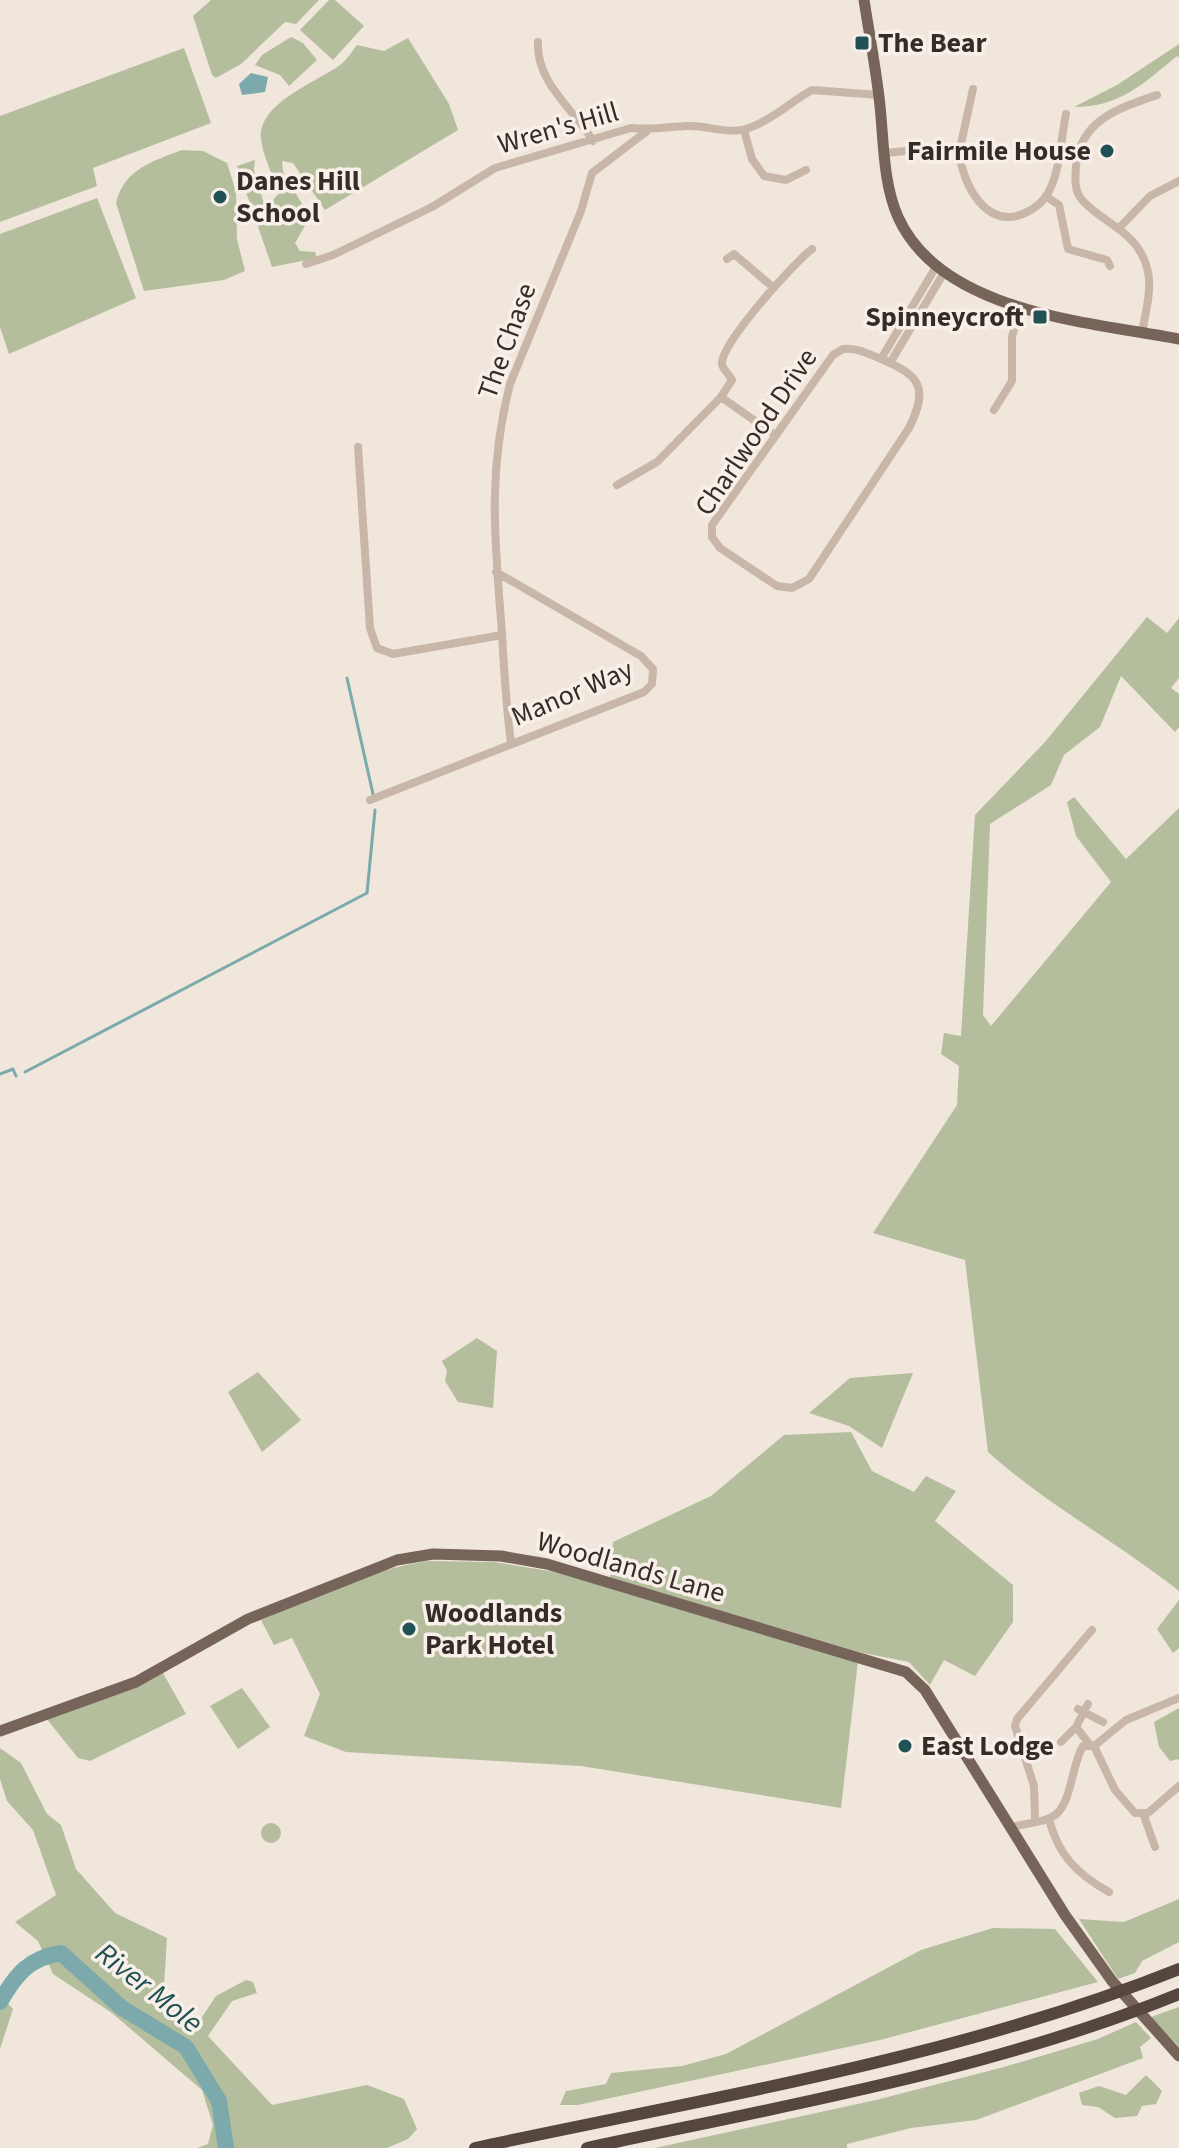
<svg xmlns="http://www.w3.org/2000/svg" width="1179" height="2148" viewBox="0 0 1179 2148" font-family="'Source Sans 3',sans-serif">
<style>
.green{fill:#b4be9d}
.water{fill:#7caaac}
.lines{fill:none;stroke-linecap:round;stroke-linejoin:round}
.stream{stroke:#7caaac;stroke-width:3}
.river{stroke:#7caaac;stroke-width:16}
.minor{stroke:#c8b6a8;stroke-width:8}
.major{stroke:#76635a;stroke-width:11}
.highway{stroke:#554640;stroke-width:12}
.poi-dot{fill:#205154;stroke:#f8f0e8;stroke-width:3}
.labels{text-anchor:middle;dominant-baseline:central;stroke-width:7;stroke-linejoin:round;paint-order:stroke}
.poi-label{font-size:28px;font-weight:bold;fill:#352c28;stroke:#f8f0e8;text-anchor:start}
.street-label{font-size:28px;fill:#352c28;stroke:#f8f0e8}
.water-label{font-size:30px;font-style:italic;fill:#205154;stroke:#f8f0e8}
</style>
<rect width="100%" height="100%" fill="#f0e6dc"/>
<!-- green -->
<path class="green" d="M211,0h108l-23,24 -11,-2 -44,42 -25,14 -4,-3 -19,-59z
M329,0h6l29,26 -31,34 -33,-30z
M291,37l12,6 14,17 -28,26 -9,-11 -25,-10 7,-10z
M408,38l41,66 9,26 -133,80 -32,-47 -11,-2 1,11 27,45 -15,26 5,8 15,1 2,6 -45,9 -35,-101 18,-6 -1,10 9,31 10,-1 6,-7 -1,-6c-7,-14 -15,-32 -17,-48 -4,-36 58,-58 79,-74 7,-5 12,-14 17,-20l27,6z
M1179,44v14l-2,-2c-34,28 -57,51 -103,51l43,-22z
M184,48l27,75 -118,45 4,18 -97,36v-106z
M182,150l21,1 24,12 9,29 1,47 8,32 -21,9 -80,11 -28,-88c8,-34 37,-42 66,-53z
M97,198l39,100 -127,56 -9,-27v-93z
M1147,617l20,16 12,-15v60l-8,10 8,6v33l-4,5 -54,-56 -21,51 -36,28 -13,30 -61,39 -7,191 8,11 120,-144 -35,-46 -9,-34 7,-5 52,62 53,-51v783c-62,-49 -132,-86 -191,-139l-23,-192 -92,-27 84,-128 2,-39 -18,-12 3,-21 17,3 14,-221 70,-73z
M477,1338l20,13 -4,57 -35,-6 -13,-21 2,-10 -5,-10z
M258,1372l43,48 -39,32 -34,-60z
M913,1373l-31,75 -33,-22 -40,-13 41,-35z
M851,1432l21,39 42,21 12,-16 30,15 -21,30 78,64v37l-38,54 -31,-16 -14,25 -21,-23 -46,-9 -253,-75 3,-36 98,-46 73,-61z
M428,1561l66,1 61,10 303,89 -17,147 -260,-42 -235,-14 -42,-16 16,-42 -28,-56 -18,7 -13,-25c54,-23 109,-51 167,-59z
M1179,1600v48l-6,5 -16,-24z
M163,1673l23,41 -96,47 -12,-3 -32,-40z
M242,1688l28,39 -32,22 -28,-43z
M1179,1708v51l-9,2 -11,-14 -5,-25z
M0,1748l21,15 26,51 14,11 15,44 39,44 52,25 -3,48 15,36 15,7 22,-33 30,-16 7,2 4,11 -25,8 -24,35 64,69 95,-20 37,14 13,30 -9,10 -21,9h-190l11,-4 5,-19 -11,-35 -90,-77 -59,-39 -15,-33 -23,-19 41,-27 -23,-65 -26,-29 -7,-22z
M261 1833a10 10 0 1 1 20 0a10 10 0 1 1-20 0Z
M1179,1899v43l-37,19 -7,12 -17,6 -39,-60 45,3z
M993,1928l62,1 43,53 -218,58 -302,65h-18l6,-14 40,-7 5,-11 71,-7 44,-12 195,-104z
M0,1995l13,14 -13,40z
M1179,2007v40l-28,-30z
M1136,2022l15,16 -11,9 3,11 -167,62 -65,8 -64,16v4h-192l221,-48 128,-33 94,-28z
M1146,2075l16,16 -6,13 -14,2 -5,10 -22,2 -17,-11 -16,-2 -3,-12 20,-7 27,9z"/>
<!-- water -->
<path class="water" d="M251,73l17,4 -3,15 -23,3 -3,-11z"/>
<g class="lines">
<!-- stream -->
<path class="stream" d="M347,678l26,116
M25,1072l342,-179 8,-83
M0,1074l13,-5 3,7"/>
<!-- river -->
<path class="river" d="M0,2002c16,-28 29,-44 61,-49l61,55 64,39 33,54 7,47"/>
<!-- minor -->
<path class="minor" d="M538,42c-2,41 35,66 55,99
M744,130l8,29 12,17 22,4 20,-10
M885,153l41,-4 33,4c4,31 27,78 66,60 9,-4 18,-11 23,-20 12,-21 13,-55 18,-79
M959,153l14,-64
M1047,197l12,8 9,44 39,11 3,6
M1120,227l30,-31 29,-15
M727,259l7,-5 40,34
M306,264l27,-9 99,-48 63,-39 136,-40c20,2 36,-1 56,-2 23,-1 44,11 67,0 22,-9 38,-25 58,-36l67,5
M1142,333c3,-18 10,-43 6,-61 -8,-40 -43,-47 -65,-71 -9,-9 -8,-23 -7,-35 4,-46 43,-58 81,-71
M843,349c13,-2 25,5 36,9 40,17 51,28 30,70l-100,151 -17,9 -15,-2 -57,-38 -8,-11v-12l121,-170z
M881,359l56,-94
M890,363l55,-92
M721,397l11,-17c-2,-5 -9,-10 -10,-16 -2,-20 72,-101 90,-115
M994,410l18,-29v-44l8,-30
M358,447l12,181 7,20 16,6 109,-19
M617,485l40,-23 64,-65 54,38
M511,743c-5,-37 -7,-73 -9,-110 -7,-91 -15,-159 8,-249l71,-173 11,-38 55,-42
M370,800l274,-108 8,-8 1,-15 -12,-13 -145,-84
M1078,1709l25,13
M1076,1727l12,-23
M1061,1742l15,-15 15,19
M1094,1746l32,-26 53,-22
M1143,1813l12,34
M1035,1819l-1,-33 -19,-60 2,-7 75,-89
M1049,1819c9,36 28,55 60,73
M1013,1827c12,-4 28,-4 39,-10 20,-10 19,-52 31,-71h11l21,44 20,23h13l31,-27"/>
<!-- major -->
<path class="major" d="M864,0c5,32 11,64 15,97 5,39 3,84 19,120 43,96 192,105 281,122
M0,1731l136,-49 112,-63 149,-59 36,-6 68,2 46,8 359,108 19,18 140,225 47,66 67,75"/>
<!-- highway -->
<path class="highway" d="M475,2148c236,-51 479,-89 704,-179
M587,2148c196,-42 405,-78 592,-154"/>
</g>
<!-- markers -->
<g class="poi-dot">
<rect x="854" y="35" width="16" height="16" rx="4"/>
<circle cx="1107" cy="151" r="8"/>
<circle cx="220" cy="197" r="8"/>
<rect x="1032" y="309" width="16" height="16" rx="4"/>
<circle cx="409" cy="1629" r="8"/>
<circle cx="905" cy="1746" r="8"/>
</g>
<g class="labels">
<!-- poi labels -->
<g class="poi-label">
<text x="878" y="43">The Bear</text>
<text x="1091" y="151" text-anchor="end">Fairmile House</text>
<text x="236" y="181">Danes Hill<tspan x="236" dy="32">School</tspan></text>
<text x="1024" y="317" text-anchor="end">Spinneycroft</text>
<text x="425" y="1613">Woodlands<tspan x="425" dy="32">Park Hotel</tspan></text>
<text x="921" y="1746">East Lodge</text>
</g>
<!-- street labels -->
<g class="street-label">
<text transform="translate(558 128) rotate(-16)">Wren's Hill</text>
<text transform="translate(507 341) rotate(-70)">The Chase</text>
<text transform="translate(756 432) rotate(-56)">Charlwood Drive</text>
<text transform="translate(572 693) rotate(-23)">Manor Way</text>
<text transform="translate(631 1567) rotate(16)">Woodlands Lane</text>
</g>
<!-- water labels -->
<g class="water-label">
<text transform="translate(149 1988) rotate(38)">River Mole</text>
</g>
</g>
</svg>
